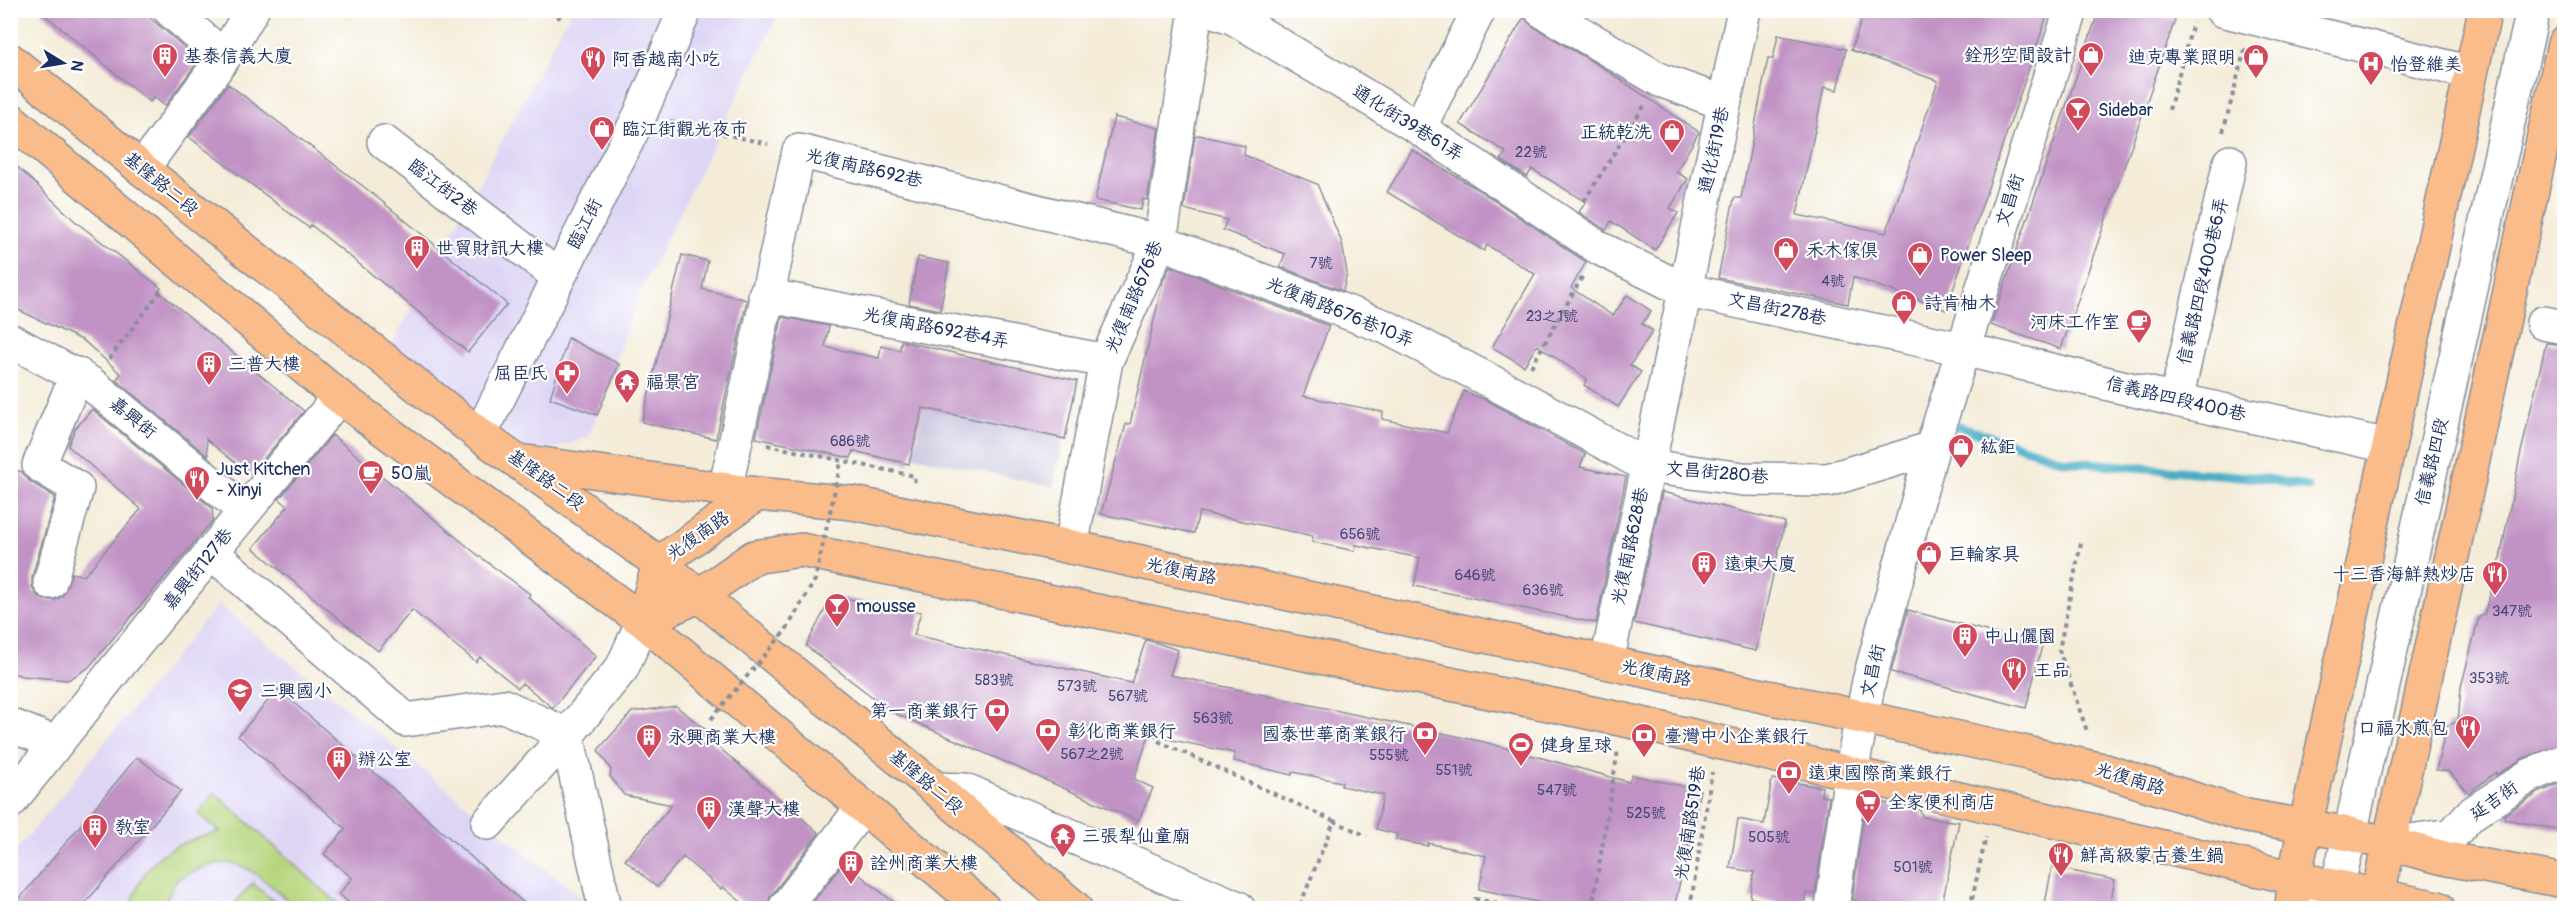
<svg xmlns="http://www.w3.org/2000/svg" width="2575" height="919" viewBox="0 0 2575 919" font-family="Pangolin,'LXGW WenKai TC',sans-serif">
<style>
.built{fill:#ded5f5}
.industrial{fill:#c3c1db}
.green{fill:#b6d57c;stroke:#68826d;stroke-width:1.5}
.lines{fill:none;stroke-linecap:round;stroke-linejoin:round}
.stream{stroke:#48adc7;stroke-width:9}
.building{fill:#c193c5}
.minor-casing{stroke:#888e9b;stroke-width:36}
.major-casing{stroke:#888e9b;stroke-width:36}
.path{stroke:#888e9b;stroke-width:4;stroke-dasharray:4.5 4.5;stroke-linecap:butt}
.minor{stroke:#fff;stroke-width:33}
.major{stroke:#f9bc8a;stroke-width:33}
.path-bridge{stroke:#888e9b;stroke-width:4;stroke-dasharray:4.5 4.5;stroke-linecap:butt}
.labels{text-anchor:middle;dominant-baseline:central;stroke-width:4.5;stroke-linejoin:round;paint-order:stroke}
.number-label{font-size:15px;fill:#444878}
.poi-label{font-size:18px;fill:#1b2f5e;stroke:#fff;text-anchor:start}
.street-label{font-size:18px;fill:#1b2f5e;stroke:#fff}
</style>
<rect width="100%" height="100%" fill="#fff"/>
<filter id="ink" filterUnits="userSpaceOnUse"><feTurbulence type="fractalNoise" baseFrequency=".0167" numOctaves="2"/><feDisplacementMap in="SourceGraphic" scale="12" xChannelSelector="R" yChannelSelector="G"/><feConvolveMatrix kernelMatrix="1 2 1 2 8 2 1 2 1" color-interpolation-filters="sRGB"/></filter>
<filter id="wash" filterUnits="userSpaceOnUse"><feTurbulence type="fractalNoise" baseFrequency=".008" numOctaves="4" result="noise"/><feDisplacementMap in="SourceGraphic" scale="24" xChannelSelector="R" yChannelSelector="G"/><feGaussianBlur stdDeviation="1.35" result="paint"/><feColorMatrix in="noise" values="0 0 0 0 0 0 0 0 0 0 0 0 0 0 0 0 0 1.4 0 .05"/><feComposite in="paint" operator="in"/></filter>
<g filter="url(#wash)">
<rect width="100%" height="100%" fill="#f4ecd8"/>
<!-- built -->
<path class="built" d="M571,11h209l-141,283 -51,144 -54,17 -142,-110z
M218,604l376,304h-583v-51z"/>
<!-- industrial -->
<path class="industrial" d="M937,350l140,31 -24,106 -140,-31z"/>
<!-- green -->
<path class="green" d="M215,793l128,115h-47c-46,-40 -59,-62 -120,-28l-14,28h-31c12,-52 40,-64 89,-76l-22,-18z
M253,883v1l29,24h-51z"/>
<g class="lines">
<!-- stream -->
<path class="stream" d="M1946,422l119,39 197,17 46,9"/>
</g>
<g id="blocks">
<!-- building -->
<path class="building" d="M39,10h102l58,50 -34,46 -11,-9 -4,5z
M1865,10h184l-103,300 -93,-33 -5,27 -130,-26 16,-80h7l27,-140 5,1 5,-24 68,14 -9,41 -13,-3 -27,128 89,18 52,-152 -87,-31z
M2099,10h49l27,10 -114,329 -70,-24z
M1524,17l8,9 66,39 101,67 -23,40 12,7 -18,29 8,5 -23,37 -44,-29 -5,9 -27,-18 7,-10 -54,-33 -5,8 -26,-17 5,-8 -46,-28z
M228,84l140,106 139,114 -39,48 -157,-127 -2,3 -120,-91z
M1114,117l45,11 -12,72 -4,-1 -2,11 -46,-10z
M1199,135l46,11 -1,9 73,29 25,59 5,30 -4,18 -63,-24 5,-13 -62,-24 4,-10 -43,-11 11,-73z
M1412,150l70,42 104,70 -15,26 42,28 14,-21 24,16 -9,13 11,7 -23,34 11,7 -23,35 -34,-22 3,-6 -50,-34 -13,21 -32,-19 43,-73 -48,-29 -3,6 -97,-59z
M10,160l66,62 85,66 -3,3 146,120 -54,64 -44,-36 2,17 -92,-76 5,-6 -37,-33 -74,-35z
M682,255l26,6 -6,28 45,11 -31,139 -74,-17z
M918,257l31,6 -9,47 -31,-6z
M1170,266l159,60 -26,70 80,16 -1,7 65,14 17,-42 24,10 97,53 -5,13 46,10 -30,146 -182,-37 6,-28 -64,-13 -1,6 -43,-9 1,-6 -114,-24 -5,21 -93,-19 25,-90h4l33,-143z
M782,317l47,9 -4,21 54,11 2,-12 19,4 1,-9 176,40 -12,58 -142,-31 -14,56 -56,-13 -2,7 -95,-20z
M568,338l51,26 -22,51 -47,-17z
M2546,343l19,2v398l-43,16 -26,16v-3l-27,21 -21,-22 -12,-1 11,-45 11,-3 3,-35 18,-70 5,-2 15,-51 20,-103z
M92,409l120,99 1,12 -125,148 -20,12 -46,-4 -12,-4v-204l12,4 7,9 26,16 -23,80v9l4,9 8,5h11l8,-5 9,-22 12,3 57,-67 -73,-63 7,-17z
M332,435l147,121 51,38 -2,3 68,59 -43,52 -31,-25 -4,5 -38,-31 -4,5 -64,-52 -34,41 -125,-103 35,-42 -9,-7z
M1662,492l123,30 -29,129 -122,-28z
M832,596l89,16 -7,23 217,48 15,-43 8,2 24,8 -8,25 314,67 145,40 3,-7 68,15 -26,119h-106l-89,-20 7,-33 -58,-13v3l-32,-6 1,-6 -21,-5 7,-34 -42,-9 1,-4 -49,-10 -1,3 -58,-14 1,-8 -86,-18 -15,44 19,9 -15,33 -246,-109 -86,-66z
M1908,610l134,36 -16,62 -135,-36z
M278,689l253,220h-175l-17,-15 13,-16 -28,-24 22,-25 -108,-93z
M676,706l36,29 -3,4 110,94 -49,64 -3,12h-17l-27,-22 -2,2 -38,-32 -26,30 -32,-27 47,-55 -48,-10 -14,-19 1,-6 -13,-20 34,-38z
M137,757l44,34 -101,118h-69z
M1772,779l50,8 -1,9 8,1 -14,97 -9,-1 -2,13 -54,-8 4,-26 -24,-4 8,-49 26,5z
M2565,781v50l-60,-12 -1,-4 34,-22z
M1866,801l42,5 11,3 4,8 36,5 -18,87h-34l-55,-9z
M844,862l58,47h-94z
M2052,867l63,13 -6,29h-65z"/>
</g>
</g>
<g filter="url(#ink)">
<use href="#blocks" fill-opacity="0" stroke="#888e9b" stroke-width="1.5"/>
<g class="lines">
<defs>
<path id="minor" d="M170,10l54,47
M1211,10l23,8 185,110 180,120 85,42 279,59 213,51 213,46
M1541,10l119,70 64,23
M2222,10l249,63
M1419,128l60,-118
M384,142l175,135
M142,169l82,-112 28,-47
M765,295l341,66
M2543,323l21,4
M10,340l80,43 155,128
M2176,400l54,-238
M480,435l160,-320 45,-105
M725,490l74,-339 361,91 226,85 129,67 132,72 96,13 85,1 105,-32
M1071,547l35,-186 54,-119 36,-232
M211,552l195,168 98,-14 63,29 -79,88
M50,582l27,-94 -38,-23 38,-91
M1607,662l137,-652
M10,725l46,18
M936,789l29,1 273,118
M10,802l107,-135 213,-259 3,-16
M2389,844l63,-9 19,-21 58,-38 35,-15
M605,908l-38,-173 55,-67 21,-47
M785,908l78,-101
M1832,908l19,-135 18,-92 66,-243 136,-428
M2322,908l15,-21 13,-53 183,-824"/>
<path id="major" d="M10,60l132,109 338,266 179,128 277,226 139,119
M10,119l323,273 310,229 340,287
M527,462l230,32
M643,621l16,-58 98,-69 96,9 218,44 943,203 85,19 148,47 103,18 98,25 116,22
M643,621l57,-26 54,-38 47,-7 824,170 669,158 144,30
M2292,908l2,-30 191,-868
M2375,908l189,-864"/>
</defs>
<!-- minor casing -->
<use href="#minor" class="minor-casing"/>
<!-- major casing -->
<use href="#major" class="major-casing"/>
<!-- path -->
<path class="path" d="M558,19l4,-9
M2169,110l24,-87
M670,122l98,22
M2223,132l22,-83
M1584,201l60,-95
M109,359l54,-71
M1531,367l53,-93
M767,445l148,31 -1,8
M2081,543l-22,107 29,84
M1158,741l176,80 -35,87
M1334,821l33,15
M1473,908l2,-9 47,9
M1592,908l26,-158
M1690,908l22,-136
M1970,908l16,-71"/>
<!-- minor -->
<use href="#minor" class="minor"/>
<!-- major -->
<use href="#major" class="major"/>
<!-- path-bridge -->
<path class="path-bridge" d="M711,719l75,-89 29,-50 26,-118"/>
</g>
</g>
<!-- icons -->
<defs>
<symbol id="shop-pin" viewBox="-11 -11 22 30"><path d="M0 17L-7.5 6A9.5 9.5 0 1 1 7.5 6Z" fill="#d1495b" stroke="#fff"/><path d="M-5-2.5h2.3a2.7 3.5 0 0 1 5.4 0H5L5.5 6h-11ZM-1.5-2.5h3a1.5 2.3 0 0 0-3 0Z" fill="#fff"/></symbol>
<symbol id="building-pin" viewBox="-11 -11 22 30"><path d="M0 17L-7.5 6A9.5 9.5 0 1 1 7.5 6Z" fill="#d1495b" stroke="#fff"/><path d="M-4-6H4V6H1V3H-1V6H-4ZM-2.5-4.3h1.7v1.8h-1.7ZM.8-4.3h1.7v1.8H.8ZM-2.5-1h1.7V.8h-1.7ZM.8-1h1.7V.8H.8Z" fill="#fff"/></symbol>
<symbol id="restaurant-pin" viewBox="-11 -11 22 30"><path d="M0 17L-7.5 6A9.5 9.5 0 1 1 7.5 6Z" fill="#d1495b" stroke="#fff"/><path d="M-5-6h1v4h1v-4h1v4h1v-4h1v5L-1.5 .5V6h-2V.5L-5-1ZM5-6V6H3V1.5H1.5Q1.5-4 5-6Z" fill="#fff"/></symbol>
<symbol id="hospital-pin" viewBox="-11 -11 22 30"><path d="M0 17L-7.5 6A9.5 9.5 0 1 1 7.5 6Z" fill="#d1495b" stroke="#fff"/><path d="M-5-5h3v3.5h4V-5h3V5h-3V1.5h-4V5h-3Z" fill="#fff"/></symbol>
<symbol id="bar-pin" viewBox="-11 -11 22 30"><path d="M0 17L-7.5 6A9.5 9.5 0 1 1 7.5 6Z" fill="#d1495b" stroke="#fff"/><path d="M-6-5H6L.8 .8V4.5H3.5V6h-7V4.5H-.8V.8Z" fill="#fff"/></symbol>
<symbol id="cafe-pin" viewBox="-11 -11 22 30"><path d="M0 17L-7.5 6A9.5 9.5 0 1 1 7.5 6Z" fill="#d1495b" stroke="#fff"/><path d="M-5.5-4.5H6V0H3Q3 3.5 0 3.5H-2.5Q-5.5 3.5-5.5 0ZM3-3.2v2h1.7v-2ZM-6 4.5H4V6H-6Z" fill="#fff"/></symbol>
<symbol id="pharmacy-pin" viewBox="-11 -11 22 30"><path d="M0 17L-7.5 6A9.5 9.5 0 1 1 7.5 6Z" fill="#d1495b" stroke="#fff"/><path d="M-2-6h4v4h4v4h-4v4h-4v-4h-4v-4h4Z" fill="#fff"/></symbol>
<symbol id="temple-pin" viewBox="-11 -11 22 30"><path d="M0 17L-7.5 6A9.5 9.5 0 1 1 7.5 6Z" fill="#d1495b" stroke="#fff"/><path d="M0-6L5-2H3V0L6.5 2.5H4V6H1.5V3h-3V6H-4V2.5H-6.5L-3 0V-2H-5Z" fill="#fff"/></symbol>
<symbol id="school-pin" viewBox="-11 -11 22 30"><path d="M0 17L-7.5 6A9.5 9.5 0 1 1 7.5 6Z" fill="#d1495b" stroke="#fff"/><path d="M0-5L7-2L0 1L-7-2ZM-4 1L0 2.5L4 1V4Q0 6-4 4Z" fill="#fff"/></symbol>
<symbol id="bank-pin" viewBox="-11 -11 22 30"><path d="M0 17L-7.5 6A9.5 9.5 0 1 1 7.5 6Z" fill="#d1495b" stroke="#fff"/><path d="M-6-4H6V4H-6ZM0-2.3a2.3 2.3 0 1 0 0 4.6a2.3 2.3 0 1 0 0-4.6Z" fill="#fff"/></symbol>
<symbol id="stadium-pin" viewBox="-11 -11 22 30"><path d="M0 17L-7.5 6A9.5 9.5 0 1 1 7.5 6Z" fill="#d1495b" stroke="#fff"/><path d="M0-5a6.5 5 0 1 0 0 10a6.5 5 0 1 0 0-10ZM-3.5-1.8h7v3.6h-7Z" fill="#fff"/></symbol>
<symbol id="supermarket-pin" viewBox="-11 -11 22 30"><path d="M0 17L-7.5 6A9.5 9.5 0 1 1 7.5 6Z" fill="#d1495b" stroke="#fff"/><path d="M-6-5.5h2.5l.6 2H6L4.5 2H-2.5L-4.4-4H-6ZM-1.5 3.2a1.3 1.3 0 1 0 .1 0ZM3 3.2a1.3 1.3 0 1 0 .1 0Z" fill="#fff"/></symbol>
</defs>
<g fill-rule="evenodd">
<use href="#shop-pin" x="2076" y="40" width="30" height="40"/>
<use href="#building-pin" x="150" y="41" width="30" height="40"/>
<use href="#shop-pin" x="2241" y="42" width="30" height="40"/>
<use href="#restaurant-pin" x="578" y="44" width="30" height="40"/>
<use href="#hospital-pin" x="2356" y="49" width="30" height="40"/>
<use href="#bar-pin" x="2063" y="95" width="30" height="40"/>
<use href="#shop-pin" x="587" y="114" width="30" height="40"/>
<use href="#shop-pin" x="1657" y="117" width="30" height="40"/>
<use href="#building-pin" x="402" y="233" width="30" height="40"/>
<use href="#shop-pin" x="1771" y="235" width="30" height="40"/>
<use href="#shop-pin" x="1905" y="240" width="30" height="40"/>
<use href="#shop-pin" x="1889" y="288" width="30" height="40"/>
<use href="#cafe-pin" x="2124" y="307" width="30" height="40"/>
<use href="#building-pin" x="194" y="349" width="30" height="40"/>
<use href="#pharmacy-pin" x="552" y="358" width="30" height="40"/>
<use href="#temple-pin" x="612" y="367" width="30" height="40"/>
<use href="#shop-pin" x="1946" y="432" width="30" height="40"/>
<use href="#cafe-pin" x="356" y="458" width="30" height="40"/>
<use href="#restaurant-pin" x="182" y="464" width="30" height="40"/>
<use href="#shop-pin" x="1914" y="539" width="30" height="40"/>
<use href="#building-pin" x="1689" y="549" width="30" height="40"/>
<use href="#restaurant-pin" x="2480" y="559" width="30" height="40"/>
<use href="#bar-pin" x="822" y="591" width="30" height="40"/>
<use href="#building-pin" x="1950" y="621" width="30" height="40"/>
<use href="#restaurant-pin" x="1999" y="655" width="30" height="40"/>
<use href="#school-pin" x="225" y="676" width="30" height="40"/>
<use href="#bank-pin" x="982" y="696" width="30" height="40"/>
<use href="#restaurant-pin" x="2453" y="713" width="30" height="40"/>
<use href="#bank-pin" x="1033" y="716" width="30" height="40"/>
<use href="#bank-pin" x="1410" y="719" width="30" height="40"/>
<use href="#bank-pin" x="1629" y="721" width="30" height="40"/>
<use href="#building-pin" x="634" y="722" width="30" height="40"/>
<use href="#stadium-pin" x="1506" y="730" width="30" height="40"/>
<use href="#building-pin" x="324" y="744" width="30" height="40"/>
<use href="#bank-pin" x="1774" y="758" width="30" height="40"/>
<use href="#supermarket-pin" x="1853" y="787" width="30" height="40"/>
<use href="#building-pin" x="694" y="794" width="30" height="40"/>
<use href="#building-pin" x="80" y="812" width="30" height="40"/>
<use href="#temple-pin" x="1048" y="821" width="30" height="40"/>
<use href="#restaurant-pin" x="2046" y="840" width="30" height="40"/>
<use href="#building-pin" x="836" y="848" width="30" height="40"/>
</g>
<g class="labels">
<!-- number labels -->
<g class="number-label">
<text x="1531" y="152">22號</text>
<text x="1321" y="263">7號</text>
<text x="1833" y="281">4號</text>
<text x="1552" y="316">23之1號</text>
<text x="850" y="441">686號</text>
<text x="1360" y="534">656號</text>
<text x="1475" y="575">646號</text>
<text x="1543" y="590">636號</text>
<text x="2512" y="611">347號</text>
<text x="2489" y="678">353號</text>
<text x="994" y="680">583號</text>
<text x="1077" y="686">573號</text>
<text x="1128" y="696">567號</text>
<text x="1213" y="718">563號</text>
<text x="1092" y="754">567之2號</text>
<text x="1389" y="755">555號</text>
<text x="1454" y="770">551號</text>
<text x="1557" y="790">547號</text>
<text x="1646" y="813">525號</text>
<text x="1769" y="837">505號</text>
<text x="1913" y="867">501號</text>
</g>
<!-- poi labels -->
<g class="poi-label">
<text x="2072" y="55" text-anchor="end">銓形空間設計</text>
<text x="184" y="56">基泰信義大廈</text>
<text x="2236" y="57" text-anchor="end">迪克專業照明</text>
<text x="612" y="59">阿香越南小吃</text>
<text x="2390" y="64">怡登維美</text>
<text x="2098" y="110">Sidebar</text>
<text x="622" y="129">臨江街觀光夜市</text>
<text x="1652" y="132" text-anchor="end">正統乾洗</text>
<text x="436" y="248">世貿財訊大樓</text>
<text x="1806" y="250">禾木傢俱</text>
<text x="1940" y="255">Power Sleep</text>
<text x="1924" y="303">詩肯柚木</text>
<text x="2120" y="322" text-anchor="end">河床工作室</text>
<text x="228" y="364">三普大樓</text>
<text x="548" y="373" text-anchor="end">屈臣氏</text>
<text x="646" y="382">福景宮</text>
<text x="1980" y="447">紘鉅</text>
<text x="216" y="469">Just Kitchen<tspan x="216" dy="21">- Xinyi</tspan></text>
<text x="391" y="473">50嵐</text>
<text x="1948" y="554">巨輪家具</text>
<text x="1724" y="564">遠東大廈</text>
<text x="2476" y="574" text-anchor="end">十三香海鮮熱炒店</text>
<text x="856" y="606">mousse</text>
<text x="1984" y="636">中山儷園</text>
<text x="2034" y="670">王品</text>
<text x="260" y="691">三興國小</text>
<text x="978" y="711" text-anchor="end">第一商業銀行</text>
<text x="2448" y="728" text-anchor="end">口福水煎包</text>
<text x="1068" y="731">彰化商業銀行</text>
<text x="1406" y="734" text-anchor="end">國泰世華商業銀行</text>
<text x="1664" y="736">臺灣中小企業銀行</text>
<text x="668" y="737">永興商業大樓</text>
<text x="1540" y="745">健身星球</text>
<text x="358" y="759">辦公室</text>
<text x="1808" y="773">遠東國際商業銀行</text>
<text x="1888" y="802">全家便利商店</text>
<text x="728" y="809">漢聲大樓</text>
<text x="115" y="827">教室</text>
<text x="1082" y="836">三張犁仙童廟</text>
<text x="2080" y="855">鮮高級蒙古養生鍋</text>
<text x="870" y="863">詮州商業大樓</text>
</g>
<!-- street labels -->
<g class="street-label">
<text transform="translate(1408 123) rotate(32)">通化街39巷61弄</text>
<text transform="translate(1714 150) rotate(-78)">通化街19巷</text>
<text transform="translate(864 168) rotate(13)">光復南路692巷</text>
<text transform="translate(161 184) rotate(39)">基隆路二段</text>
<text transform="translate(443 188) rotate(37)">臨江街2巷</text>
<text transform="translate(2010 200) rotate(-72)">文昌街</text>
<text transform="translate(585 224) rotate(-63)">臨江街</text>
<text transform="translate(2203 281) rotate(-77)">信義路四段400巷6弄</text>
<text transform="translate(1134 297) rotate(-67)">光復南路676巷</text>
<text transform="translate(1777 309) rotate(12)">文昌街278巷</text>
<text transform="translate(1340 312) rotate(22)">光復南路676巷10弄</text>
<text transform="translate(936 328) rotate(11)">光復南路692巷4弄</text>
<text transform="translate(2176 399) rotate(13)">信義路四段400巷</text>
<text transform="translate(133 418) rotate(39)">嘉興街</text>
<text transform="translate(2432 462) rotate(-77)">信義路四段</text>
<text transform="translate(1717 473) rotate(5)">文昌街280巷</text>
<text transform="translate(546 480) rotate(36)">基隆路二段</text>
<text transform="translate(698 536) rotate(-35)">光復南路</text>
<text transform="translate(1630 546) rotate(-78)">光復南路628巷</text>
<text transform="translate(198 569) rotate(-51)">嘉興街127巷</text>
<text transform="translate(1181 571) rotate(12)">光復南路</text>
<text transform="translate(1873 671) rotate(-77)">文昌街</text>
<text transform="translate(1656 673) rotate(12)">光復南路</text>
<text transform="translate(2130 779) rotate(17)">光復南路</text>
<text transform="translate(926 782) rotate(40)">基隆路二段</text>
<text transform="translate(2494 801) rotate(-35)">延吉街</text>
<text transform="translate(1690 823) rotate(-81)">光復南路519巷</text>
</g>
</g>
<!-- margin -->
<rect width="2575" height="919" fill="none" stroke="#fff" stroke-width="36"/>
<!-- north arrow -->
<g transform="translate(63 63) rotate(101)" stroke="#ffffff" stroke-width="4.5" paint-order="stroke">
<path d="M0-4.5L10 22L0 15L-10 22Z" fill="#1b2f5e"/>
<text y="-9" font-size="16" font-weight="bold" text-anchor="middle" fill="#1b2f5e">N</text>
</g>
</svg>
